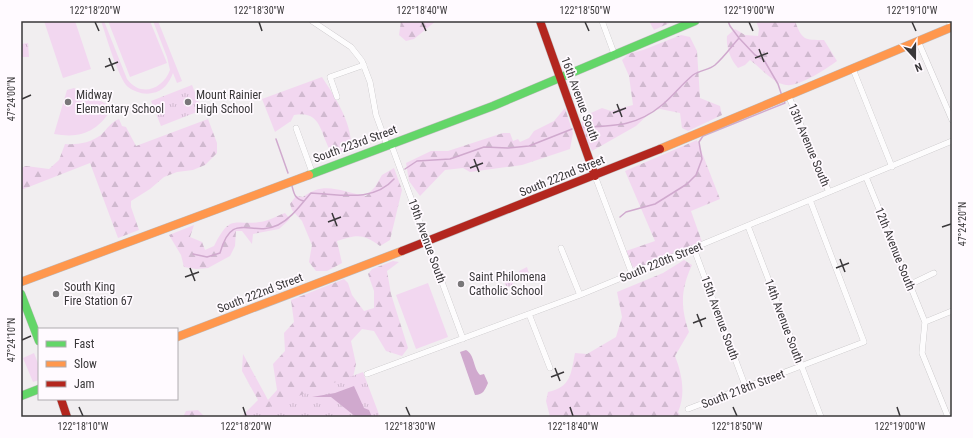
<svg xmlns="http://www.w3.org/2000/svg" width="973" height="438" viewBox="0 0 973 438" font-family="'Roboto Condensed',sans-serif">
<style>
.grass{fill:#f2d7f0}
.forest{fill:url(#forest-firs)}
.park{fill:url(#park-tufts)}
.water{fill:#d0a9ce}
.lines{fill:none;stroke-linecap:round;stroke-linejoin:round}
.stream{stroke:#d0a9ce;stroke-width:1.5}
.street-casing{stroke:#bebcbe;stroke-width:6}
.fast-casing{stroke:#bebcbe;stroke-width:9}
.slow-casing{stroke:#bebcbe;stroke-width:9}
.jam-casing{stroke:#bebcbe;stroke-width:9}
.street{stroke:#fdfcfd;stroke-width:5.5}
.fast{stroke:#63d668;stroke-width:8}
.slow{stroke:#ff974d;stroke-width:8}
.jam{stroke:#b3261e;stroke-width:8}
.ticks{fill:none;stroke:#393739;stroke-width:1.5}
.poi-dot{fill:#797779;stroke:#fffaff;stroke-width:1.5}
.labels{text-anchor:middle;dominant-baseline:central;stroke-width:3.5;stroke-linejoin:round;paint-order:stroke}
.poi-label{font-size:12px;fill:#393739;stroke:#fffaff;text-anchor:start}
.street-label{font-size:12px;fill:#393739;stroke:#fffaff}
.neatline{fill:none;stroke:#393739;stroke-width:1.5}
.ticks-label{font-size:10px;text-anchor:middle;fill:#393739}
</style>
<defs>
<pattern id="forest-firs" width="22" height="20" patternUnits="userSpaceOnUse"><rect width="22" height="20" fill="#f2d7f0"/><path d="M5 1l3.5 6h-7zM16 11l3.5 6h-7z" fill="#d0b9cf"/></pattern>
<pattern id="park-tufts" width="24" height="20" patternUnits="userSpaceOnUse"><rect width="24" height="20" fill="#f2d7f0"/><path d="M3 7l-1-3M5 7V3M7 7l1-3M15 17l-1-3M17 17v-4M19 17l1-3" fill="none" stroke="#d0b9cf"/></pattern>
</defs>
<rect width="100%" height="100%" fill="#f1eef0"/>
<!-- grass -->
<path class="grass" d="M44,21h31l16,48 -28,9z
M101,21h3l23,58c14,19 36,10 43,-9l-3,-13 -14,-36h5l24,60 -5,2 -4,-10c-4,10 -10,19 -21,20 -8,2 -17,-1 -24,-6 -10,-9 -22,-52 -27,-66z
M108,21h42l17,42 -37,14z
M74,88l39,19c-15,24 -31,32 -59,27l13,-44z
M428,283l20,54 -32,12 -20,-54z
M34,353l5,13v14l-6,2 -10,-24z"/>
<!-- forest -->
<path class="forest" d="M401,21h35l-22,18 -8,2 -7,-6z
M649,21h25l-20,9z
M756,21h39c7,19 9,19 29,19l13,21c-11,8 -38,26 -51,24 -13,-2 -25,-17 -36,-25l-5,5 -7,3c-8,-9 -12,-21 -11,-32l8,-7 10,6 13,1 1,-7z
M681,35l9,2 7,14 3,47 20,8 2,9 -34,16 -6,-3 -2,-15 -20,-4 -8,2 -16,15 -44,25 -10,-21v-13l20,-9 9,3 22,-6 -4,-29 -7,-16 6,-6 15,-4z
M322,77c13,20 31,47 29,72l-12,4 -8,-1c-11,-18 -9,-42 -37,-37l-3,6 -16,11 -13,-33z
M565,108l8,25 -3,16 -48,16 -52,7 -7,-4 -18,2 -25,26 -11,-15 -3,-18 25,-12h17l55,-18h7l3,8 5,-2 2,3 9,-4 5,-7 20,-10z
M119,119l3,7 4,1 10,19 72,-27 9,24v10l-12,12 -12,5 -16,2 -13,5 -14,12 -19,12v6l8,23 -21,8 -28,-75 -69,27v-22l5,-2 23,3 10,-9 6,-16c12,1 25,-1 36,-9 6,-6 10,-13 18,-16z
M697,140l23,59 -29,12 11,31 -66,27 -4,-3 -6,-15 29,-10 -30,-70z
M394,168l8,22 -12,50 -10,6c-18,-13 -23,-11 -43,-5l5,22 -15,8h-11l-7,-9 3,-17 -10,-24 -10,-11 -2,-6 6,-8 7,1c21,-17 39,-5 63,-1l9,-9 7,-12z
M285,213l5,6 -11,10 -26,5 -1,10 -10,-13h-6l-1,15 -5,10 -22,12 -12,1 -12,-2 -3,-12 -12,-20 25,-10 -4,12 12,5 3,8 9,-4c18,-36 21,-18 51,-25 7,-2 14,-6 20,-8z
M684,260l8,5c-11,24 -12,41 -3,67l-14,24c7,18 11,38 3,56l3,5h-131l-4,-16 2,-9c23,-5 23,-18 27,-39l12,1 29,-17 6,-20 -5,-25 46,-19z
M393,261l6,1 -12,9 4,23 17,54 -6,8 -16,-5 -12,-20 -12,-2 -11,12 5,23 -4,18 -81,35h-30l17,-17 -16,-29 1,-17 25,46 9,-10 -4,-26 12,-13 -1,-18 10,-11 -3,-22 53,-21 4,4 4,12 12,16 10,-3v-17l-6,-17 4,-5z
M198,410l7,7h-22l3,-6z"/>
<!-- park -->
<path class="park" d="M28,43l1,14h-8v-13z
M192,85l10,25 -41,16 -10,-25z
M527,267l3,10 -9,4 -2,-10z
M504.5 282a4.5 4.5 0 1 1 9 0a4.5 4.5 0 1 1-9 0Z
M363,372l17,45h-138z"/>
<!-- water -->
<path class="water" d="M466,350c9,5 7,18 14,25l4,-1 4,9c-3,7 -5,12 -13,12l-15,-43z
M354,386l10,22 5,2 3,7h-16l-25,-20h-19l23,-4z"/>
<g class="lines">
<!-- stream -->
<path class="stream" d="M739,38l16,17 9,5 14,24 4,12
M584,127c31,-1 53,-1 78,-22 11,-9 20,-21 31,-30 7,-5 16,-5 22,-10 10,-9 16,-18 24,-27l-9,-12 -2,-5
M276,139l12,34
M405,169l12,-8 33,-2 34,-12 24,1 21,-2 43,-17
M292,186c2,8 3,13 12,15
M620,217l6,-5 29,-8 32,-20 9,-9 6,-16 -3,-17 4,-6 82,-33 -1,-2
M193,254l14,3 13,-4c12,-44 31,-15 58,-28 14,-7 23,-21 33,-32 28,1 62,10 83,-14"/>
<defs>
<path id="street" d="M312,21l39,26 11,14 8,21 6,33 11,30
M602,21l13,35
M949,21l3,6
M918,41l34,79
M853,69l39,98
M337,97l-7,-20 34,-12
M789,97l40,95
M296,128l16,44
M391,144l72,195
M595,176l37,98
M866,177l59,145 -3,31 26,64
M748,226l73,191
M561,248l19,47
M694,249l52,139
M909,285l25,-12
M529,314l21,54
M925,322l27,-11
M367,374l213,-79 372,-154
M688,409l176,-67 -54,-142"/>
<path id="fast" d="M309,175l184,-69 202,-85
M21,294l18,47
M21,396l18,-7"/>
<path id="slow" d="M660,149l292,-122
M21,282l288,-107
M177,337l225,-86"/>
<path id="jam" d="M540,21l55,155
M402,251l258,-102
M61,399l6,18"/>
</defs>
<!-- street casing -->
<use href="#street" class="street-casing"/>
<!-- fast casing -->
<use href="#fast" class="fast-casing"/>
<!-- slow casing -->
<use href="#slow" class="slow-casing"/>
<!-- jam casing -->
<use href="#jam" class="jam-casing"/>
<!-- street -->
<use href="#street" class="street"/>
<!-- fast -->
<use href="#fast" class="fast"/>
<!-- slow -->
<use href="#slow" class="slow"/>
<!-- jam -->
<use href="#jam" class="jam"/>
</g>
<!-- ticks -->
<path class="ticks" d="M95,22l4,9M259,22l3,9M422,22l4,9M585,22l4,9M749,22l4,9M912,22l4,9M759,49l5,13M109,58l5,13M755,58l13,-5M105,67l13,-5M22,99l9,-4M617,104l5,13M613,113l13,-5M474,159l5,13M470,168l13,-5M332,213l5,13M328,222l13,-5M942,227l9,-3M840,259l5,13M190,268l5,13M836,268l13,-5M185,277l14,-5M697,314l5,13M693,323l13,-5M22,340l9,-4M555,368l5,13M551,377l13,-5M79,407l4,9M243,407l3,9M406,407l4,9M570,407l3,9M733,407l4,9M897,407l3,9"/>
<!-- markers -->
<g class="poi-dot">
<circle cx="68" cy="102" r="4"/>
<circle cx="188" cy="102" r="4"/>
<circle cx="461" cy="284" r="4"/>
<circle cx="56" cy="294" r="4"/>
</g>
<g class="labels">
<!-- poi labels -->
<g class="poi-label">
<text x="76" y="95">Midway<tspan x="76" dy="14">Elementary School</tspan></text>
<text x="196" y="95">Mount Rainier<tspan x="196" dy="14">High School</tspan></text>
<text x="469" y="277">Saint Philomena<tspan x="469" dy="14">Catholic School</tspan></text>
<text x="64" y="287">South King<tspan x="64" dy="14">Fire Station 67</tspan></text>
</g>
<!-- street labels -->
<g class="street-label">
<text transform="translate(580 99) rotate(70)">16th Avenue South</text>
<text transform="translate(355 144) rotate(-20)">South 223rd Street</text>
<text transform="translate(809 145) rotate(67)">13th Avenue South</text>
<text transform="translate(562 176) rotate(-22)">South 222nd Street</text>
<text transform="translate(427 241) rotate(70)">19th Avenue South</text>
<text transform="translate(895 249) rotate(68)">12th Avenue South</text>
<text transform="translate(661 262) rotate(-22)">South 220th Street</text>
<text transform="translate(260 293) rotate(-21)">South 222nd Street</text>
<text transform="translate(720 318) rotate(70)">15th Avenue South</text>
<text transform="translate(784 321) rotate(69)">14th Avenue South</text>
<text transform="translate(743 389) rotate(-21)">South 218th Street</text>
</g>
</g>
<!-- border -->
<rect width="973" height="438" fill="none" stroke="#fffaff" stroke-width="44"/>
<!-- legend -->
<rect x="38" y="328" width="140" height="72" fill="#fffaff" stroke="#b0acb0"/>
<rect x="46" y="341" width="20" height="6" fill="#63d668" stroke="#b0acb0"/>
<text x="74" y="348" font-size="12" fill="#393739">Fast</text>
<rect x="46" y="361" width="20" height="6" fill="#ff974d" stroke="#b0acb0"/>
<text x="74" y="368" font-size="12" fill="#393739">Slow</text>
<rect x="46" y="381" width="20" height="6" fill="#b3261e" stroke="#b0acb0"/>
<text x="74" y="388" font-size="12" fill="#393739">Jam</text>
<!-- north arrow -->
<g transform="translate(915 58) rotate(159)" stroke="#fffaff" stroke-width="3" paint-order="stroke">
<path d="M0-3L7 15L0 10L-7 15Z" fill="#393739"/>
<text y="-6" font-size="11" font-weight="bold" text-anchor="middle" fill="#393739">N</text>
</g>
<rect x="22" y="22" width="929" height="394" class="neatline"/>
<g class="ticks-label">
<text x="95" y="14">122°18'20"W</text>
<text x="259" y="14">122°18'30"W</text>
<text x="422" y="14">122°18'40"W</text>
<text x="585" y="14">122°18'50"W</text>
<text x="749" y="14">122°19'00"W</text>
<text x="912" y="14">122°19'10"W</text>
<text transform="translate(11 99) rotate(-90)" y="4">47°24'00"N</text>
<text transform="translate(962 224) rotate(-90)" y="4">47°24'20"N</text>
<text transform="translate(11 340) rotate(-90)" y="4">47°24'10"N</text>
<text x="83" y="430">122°18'10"W</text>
<text x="246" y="430">122°18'20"W</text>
<text x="410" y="430">122°18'30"W</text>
<text x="573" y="430">122°18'40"W</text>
<text x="737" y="430">122°18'50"W</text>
<text x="900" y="430">122°19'00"W</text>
</g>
</svg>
